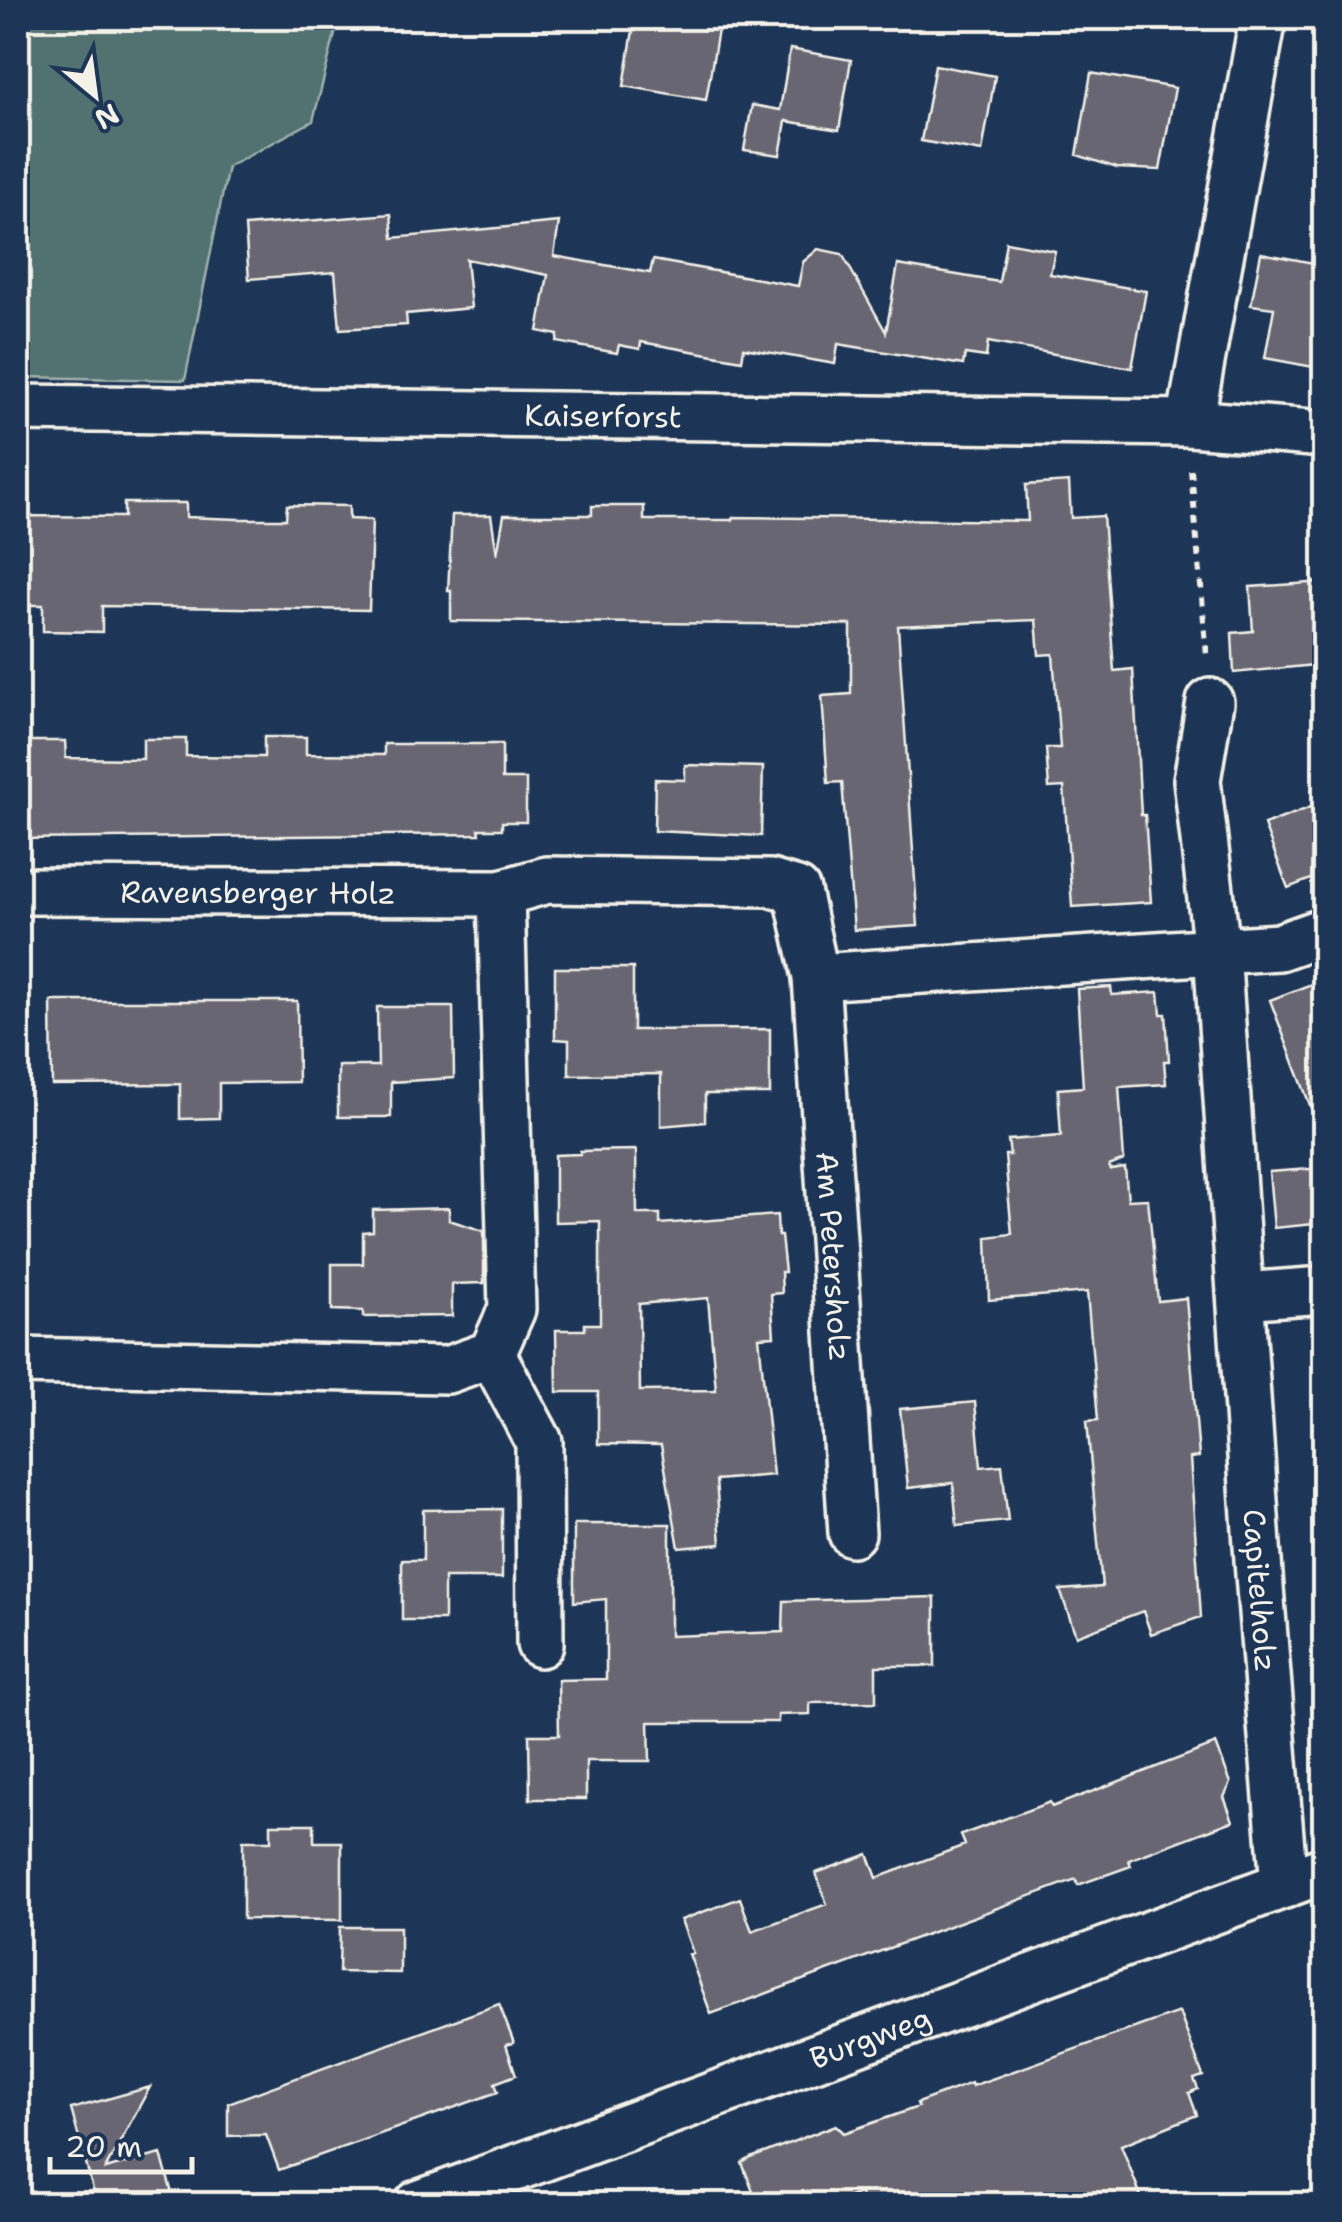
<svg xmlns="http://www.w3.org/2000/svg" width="1342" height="2222" viewBox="0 0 1342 2222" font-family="'Shantell Sans',sans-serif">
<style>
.green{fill:#517271;stroke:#a2b2ac;stroke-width:2.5}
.building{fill:#686672;stroke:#f4f1e8;stroke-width:2.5;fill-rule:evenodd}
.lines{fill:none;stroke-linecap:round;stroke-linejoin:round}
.street-casing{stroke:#f4f1e8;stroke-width:52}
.path{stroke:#f4f1e8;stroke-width:6;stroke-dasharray:8 8;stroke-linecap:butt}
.street{stroke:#1d3557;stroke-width:45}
.labels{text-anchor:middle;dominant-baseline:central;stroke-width:8;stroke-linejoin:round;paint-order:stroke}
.street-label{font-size:30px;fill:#f4f1e8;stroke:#1d3557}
</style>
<rect width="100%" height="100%" fill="#1d3557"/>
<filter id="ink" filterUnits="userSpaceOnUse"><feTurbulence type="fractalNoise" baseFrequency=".01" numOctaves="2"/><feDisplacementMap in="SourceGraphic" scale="20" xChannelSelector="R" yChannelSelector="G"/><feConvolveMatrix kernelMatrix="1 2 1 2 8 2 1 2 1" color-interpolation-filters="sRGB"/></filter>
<g filter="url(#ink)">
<!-- green -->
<path class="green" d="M18,18h321l-26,103 -85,46 -43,213 -167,-3z"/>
<!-- building -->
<path class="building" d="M635,18h85l-14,82 -82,-14z
M790,49l61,11 -12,70 -53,-9 -6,34 -36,-5 8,-45 28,5z
M935,65l60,11 -13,76 -61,-11z
M1091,73l84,15 -15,82 -43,-2 -40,-13z
M391,214l2,24 166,-16 -5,34 96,17 3,-13 145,26 5,-24 15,-13 24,5 44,78 12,-67 101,17 7,-40 49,9 -5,23 96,17 -14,77 -144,-26 -2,15 -21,-3 -2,11 -125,-21 -3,20 -91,-16 -2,12 -101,-18 -1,7 -21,-4 -2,8 -60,-11 1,-7 -20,-4 10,-56 -82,-16 5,49 -65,6 1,11 -67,4 -5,-57 -86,7 -4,-53z
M1261,253l63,12v104l-59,-11 9,-50 -23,-3z
M1069,482l2,36 32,-2 11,155 19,-2 8,146h4l6,87 -79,5 -8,-120 -15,1 -3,-40h14l-7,-94 -14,1 -3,-35 -138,6 20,300 -64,4 -12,-148 -14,1 -6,-87 29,-2v-69l-400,-4v-30h-3l4,-76h39l6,39 7,-39h88v-9h52v14h89v-3l295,4 -2,-36z
M124,503h62v14l52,2h48l1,-14 62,1v13l23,1 -3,90 -267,-4v26l-59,-1v-26h-25v-89l106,1z
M1324,582v82l-90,9 -2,-40 21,-2 -3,-44z
M264,737h42v17l78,1v-11h118v35h24v43h-24v7h-23l1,5 -462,5v-81h4v-17h43l1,17 77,1v-20h43v17l78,1z
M685,765l78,2 -2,69 -107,-5 1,-52 30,1z
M1324,802v72l-36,14 -24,-63z
M555,968h78v62l137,-1v65h-65v28l-44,4v-52l-92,1v-35l-14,-1z
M1324,979v155h-3l-51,-134z
M1111,987l1,8 47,-3 2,22h5l3,47h-5l2,23 -47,3 5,73 -15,6 1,4 15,-2 3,32 20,-1 10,102 28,-3 13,159 -9,1 11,159 -50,17 -8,-23 -67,25 -16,-46 42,-3 -15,-166 11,-1 -11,-128 -98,8 -2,-63 25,-3 -7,-79h5l-2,-15 53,-4 -3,-47 25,-2 -6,-98z
M51,1001h246l1,81 -79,1v35l-39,1v-35l-128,1z
M377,1007h76l1,71 -63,4v35h-53v-51h40z
M636,1150l1,64h23v10l117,-9 1,21h3l4,36h-4l1,21 -11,1 3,42 -15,1 14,138 -57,5 5,64 -42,4 -18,-103 -63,-1v-52h-41l-1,-62h29v-6h15v-103l-45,1v-67l25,-1v-3zM708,1298l8,92 -76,1 -1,-87z
M1324,1168v55l-50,5 -5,-56z
M449,1208v12l35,11v52l-32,1v32l-89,1v-6l-31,-1v-46h31v-32l10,-1v-21z
M975,1402l6,65 21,-2 6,56 -51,5 -4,-43 -45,5 -8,-79z
M502,1509v69h-58v42h-42v-60h21v-50z
M574,1524h96v112l113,-4 1,-31 151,-4v69h-59v36l-66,1v11l-32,1v7h-129l1,39h-64v38h-56l-1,-64h30l-1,-55 48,-1v-80l-32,3z
M1216,1744l15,39 -7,14 9,24 -104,39 2,6 -53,19 -2,-6 -365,135 -22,-60 4,-1 -12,-33 59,-22 12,33 75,-27 -11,-31 52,-19 9,24 88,-33 -4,-10 89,-33 2,5z
M271,1824h43v18h28v78l-99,-1v-78h28z
M340,1927h60v46l-61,-1z
M499,2004l15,39 -8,2 10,30 -21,8 3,9 -219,78 -13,-35 -38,1v-33z
M1179,2012l24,64 -9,3 4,10 -9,4 8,22 -76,30 23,59h-280l-4,-11 -32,11h-70l-16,-41 9,-5 85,-33 8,8 74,-26 -1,-4 54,-20 1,3z
M150,2087l-45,82 56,-15 14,50h-78l-26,-95z"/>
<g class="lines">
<defs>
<g id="street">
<path id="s1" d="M18,408l1172,15 134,11"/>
<path d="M1190,423l73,-405"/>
<path id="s2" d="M1210,702l-13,78 20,170 42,625 25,310"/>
<path id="s3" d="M18,891l483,2 46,-13 223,3 27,8 19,86 36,556"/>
<path d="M816,977l463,-30 45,-16"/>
<path d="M1241,1296l83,-6"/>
<path d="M492,1354l47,88 1,202"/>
<path d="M18,1361l429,9 45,-16 20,-45 -11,-416"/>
<path id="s4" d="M418,2204l906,-334"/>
</g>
</defs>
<!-- street casing -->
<use href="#street" class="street-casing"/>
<!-- path -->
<path class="path" d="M1191,470l16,186"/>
<!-- street -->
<use href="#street" class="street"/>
</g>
</g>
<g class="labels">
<!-- street labels -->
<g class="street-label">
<text stroke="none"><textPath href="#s1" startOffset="585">Kaiserforst</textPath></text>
<text stroke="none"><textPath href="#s3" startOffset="240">Ravensberger Holz</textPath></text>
<text stroke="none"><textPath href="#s3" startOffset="1150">Am Petersholz</textPath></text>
<text stroke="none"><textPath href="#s2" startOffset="892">Capitelholz</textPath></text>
<text stroke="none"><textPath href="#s4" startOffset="482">Burgweg</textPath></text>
</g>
</g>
<!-- margin -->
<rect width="1342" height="2222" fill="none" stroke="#1d3557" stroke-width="60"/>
<rect x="30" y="30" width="1282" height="2162" fill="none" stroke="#f4f1e8" stroke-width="4" filter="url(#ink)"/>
<!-- north arrow -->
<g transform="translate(95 95) rotate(151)" stroke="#1d3557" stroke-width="8" paint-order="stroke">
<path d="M0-8L18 38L0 25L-18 38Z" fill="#f4f1e8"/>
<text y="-15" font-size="28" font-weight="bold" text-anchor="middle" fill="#f4f1e8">N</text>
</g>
<!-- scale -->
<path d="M50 2157v15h142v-15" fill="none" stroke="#f4f1e8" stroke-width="5"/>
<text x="65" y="2157" font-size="30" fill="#f4f1e8" stroke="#1d3557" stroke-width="8" paint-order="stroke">20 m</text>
</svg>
